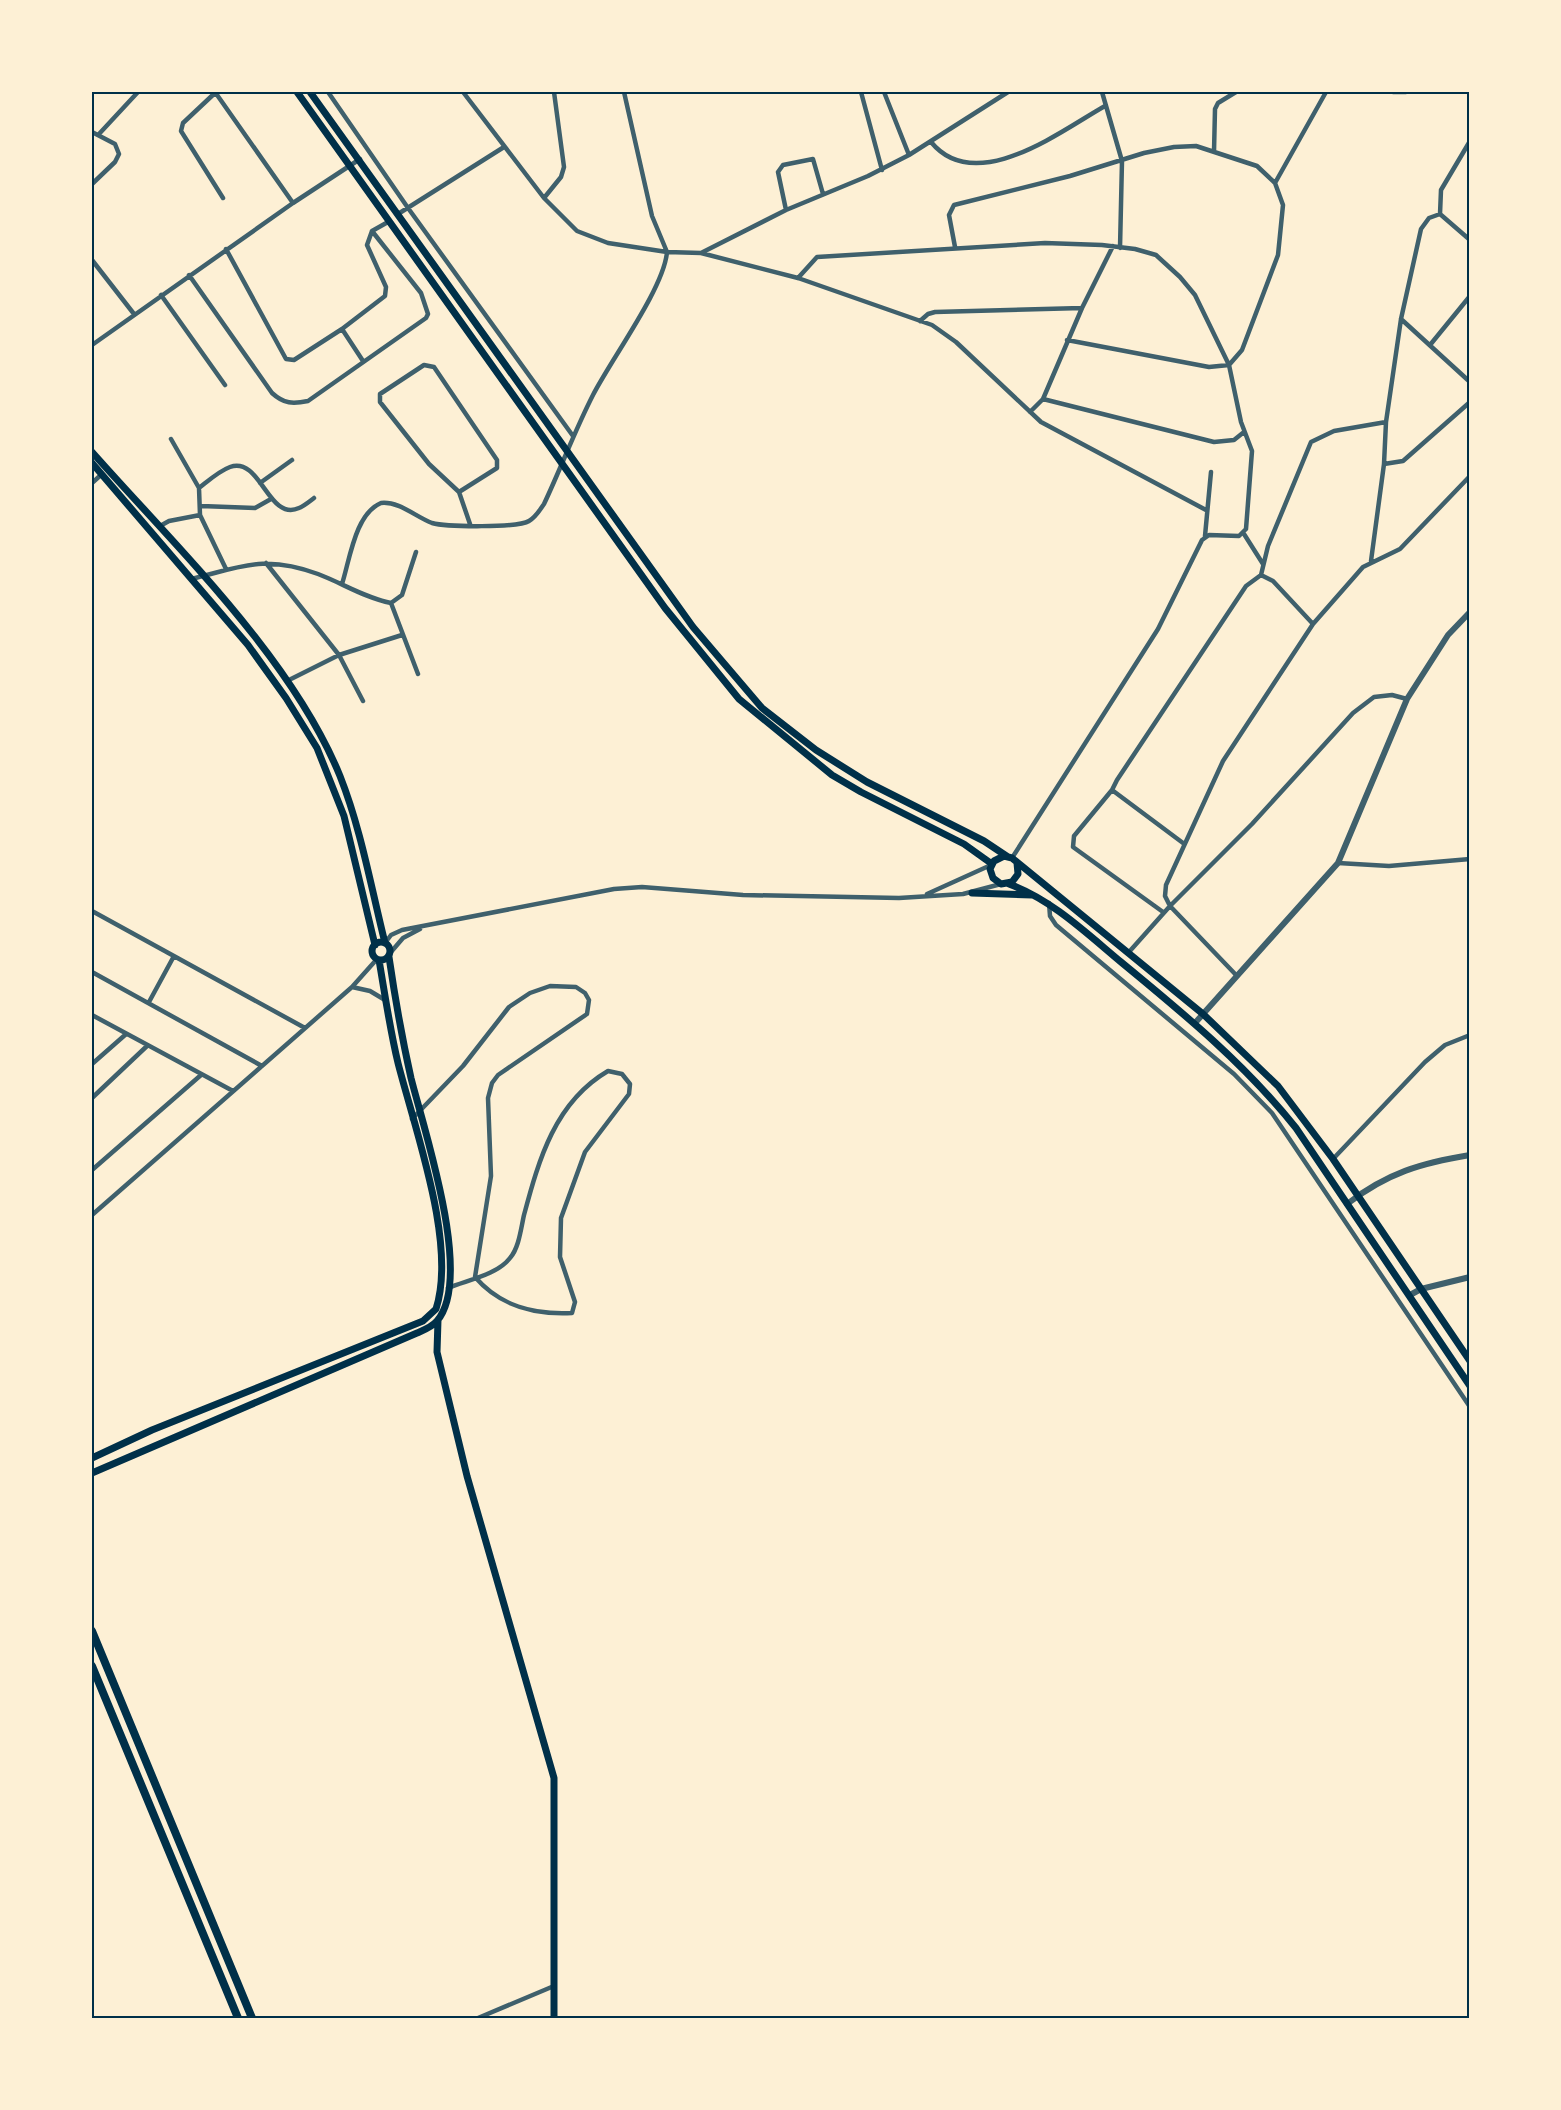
<svg xmlns="http://www.w3.org/2000/svg" width="1561" height="2110" viewBox="0 0 1561 2110" font-family="'PT Sans Narrow',sans-serif">
<style>
.lines{fill:none;stroke-linecap:round;stroke-linejoin:round}
.minor{stroke:#3f606c;stroke-width:4.5}
.tertiary{stroke:#3f606c;stroke-width:6}
.secondary{stroke:#003049;stroke-width:7}
.primary{stroke:#003049;stroke-width:8}
.neatline{fill:none;stroke:#003049;stroke-width:2}
</style>
<rect width="100%" height="100%" fill="#fdf0d5"/>
<g class="lines">
<!-- minor -->
<path class="minor" d="M215,92l78,111
M216,92l-33,31 -2,8 42,67
M328,92l80,116 165,228
M463,92l81,106 33,33 31,12 59,9 34,1 97,25 134,47 24,17 85,80 165,88
M861,92l21,78
M1102,92l20,69 -2,87
M1393,92h13
M92,132l23,12 4,10 -4,8 -23,22
M99,134l39,-42
M1470,141l-29,49 -1,24 30,26
M931,142c45,55 131,-12 174,-36
M1214,152l1,-43 3,-6 18,-11
M909,155l99,-63
M1275,183l51,-91
M544,198l17,-21 3,-10 -10,-75
M786,210l-8,-38 5,-7 30,-6 10,35
M398,214l106,-67
M955,247l-6,-32 5,-10 116,-29 74,-23 30,-6 22,-1 61,20 18,17 8,22 -5,50 -36,95 -13,15 -20,2 -142,-27
M226,249l60,110 8,1 48,-31 43,-33 1,-9 -19,-42 5,-14
M701,253l85,-43 82,-34 41,-21 -25,-63
M92,260l42,54
M189,275l83,118c12,11 21,11 36,8l118,-83 2,-4 -7,-21 -49,-62 16,-9
M798,278l19,-21 228,-14 57,2 33,4 21,6 24,22 15,18 34,70 12,57 11,29 -6,78 -7,7 -30,-1 -7,5 -44,89 -146,229
M161,295l64,90
M1401,319l69,63
M920,321l8,-7 7,-2 147,-4
M342,329l21,32
M92,345l201,-142 67,-44
M1430,345l40,-49
M1043,399l171,43 20,-2 10,-8
M1030,412l13,-13 39,-91 31,-62
M171,439l28,49 1,27 26,54
M1384,464l19,-3 67,-59
M92,483l10,-9
M260,483l32,-23
M199,488c9,-7 20,-17 31,-21 31,-11 38,55 69,41 5,-2 11,-7 15,-10
M459,492l38,-24v-8l-63,-93 -10,-2 -44,29v8l49,62 30,28 11,32
M201,506l54,2 16,-9
M160,526l9,-5 31,-6
M1244,534l19,30
M1205,536l6,-64
M1371,561l13,-97 2,-42 15,-103 20,-90 8,-11 11,-4
M266,563l73,92 24,46
M1261,575l7,-29 43,-104 23,-11 52,-9
M191,579c50,-12 74,-25 127,-5 24,9 47,24 73,29l11,-8 14,-43
M342,584c8,-25 13,-70 39,-81 18,-2 35,14 51,20 14,4 86,5 97,-2 7,-4 10,-10 15,-17 17,-36 31,-74 49,-109 19,-37 71,-107 74,-143l-15,-36 -28,-124
M391,603l27,71
M287,681l52,-26 63,-20
M1112,790l-38,46 -1,11 90,65
M1183,843l-71,-53 5,-10 129,-194 15,-11 12,6 40,43
M1338,863l51,3 81,-7
M927,894l64,-29
M1049,903l1,13 6,9 178,149 38,39 198,294
M92,911l213,117
M385,943l6,-8 11,-5 212,-41 28,-2 101,8 156,3 64,-4 38,-10
M391,952l12,-14 17,-9
M1129,952l41,-46 -5,-10 1,-11 57,-124 90,-137 50,-57 37,-18 70,-73
M92,972l170,94
M1237,976l-67,-70 82,-82 101,-111 21,-16 18,-2 15,4
M352,987l18,4 15,9
M149,1002l25,-46
M92,1015l141,76
M92,1064l33,-29
M92,1098l55,-52
M412,1119l51,-53 46,-59 21,-14 20,-7 26,1 9,6 4,7 -2,14 -89,61 -6,8 -4,15 3,78 -16,101c25,29 58,38 97,36l3,-11 -15,-45 1,-39 24,-66 44,-58 1,-10 -8,-10 -14,-3c-53,31 -69,88 -84,144 -3,13 -5,33 -14,43 -13,17 -43,22 -62,30
M1333,1159l92,-97 20,-17 25,-10
M92,1170l109,-95
M92,1215l260,-228 25,-28
M478,2018l76,-32"/>
<!-- tertiary -->
<path class="tertiary" d="M1195,1023l143,-160 69,-164 41,-64 22,-23
M1347,1204c40,-31 74,-41 123,-49
M1410,1295l11,-6 49,-12"/>
<!-- secondary -->
<path class="secondary" d="M297,92l368,516 74,91 93,76 29,17 103,52 28,20
M310,92l383,535 69,81 54,42 51,32 117,59 24,16
M92,452c84,95 200,206 248,324 21,53 31,111 45,167
M92,463l156,182 38,53 31,50 27,68 31,129
M1017,863l1,11 -6,8 -11,2 -8,-6 -3,-9 4,-8 10,-5 8,2 191,156 75,72 55,73 137,202
M1009,884c43,16 76,48 112,78 62,51 124,102 175,166l174,258
M972,893l60,2
M372 951a9 9 0 1 1 18 0a9 9 0 1 1-18 0Z
M438,1320l-1,32 30,124 87,302v240
M92,1458l60,-28 271,-109 13,-12c21,-65 -21,-179 -38,-246 -8,-33 -13,-68 -19,-103
M92,1473l325,-140c7,-3 15,-6 20,-12 37,-43 -13,-191 -26,-243 -9,-40 -16,-80 -22,-121"/>
<!-- primary -->
<path class="primary" d="M92,1631l160,387
M92,1666l146,352"/>
</g>
<!-- border -->
<rect width="1561" height="2110" fill="none" stroke="#fdf0d5" stroke-width="186"/>
<rect x="93" y="93" width="1375" height="1924" class="neatline"/>
</svg>
